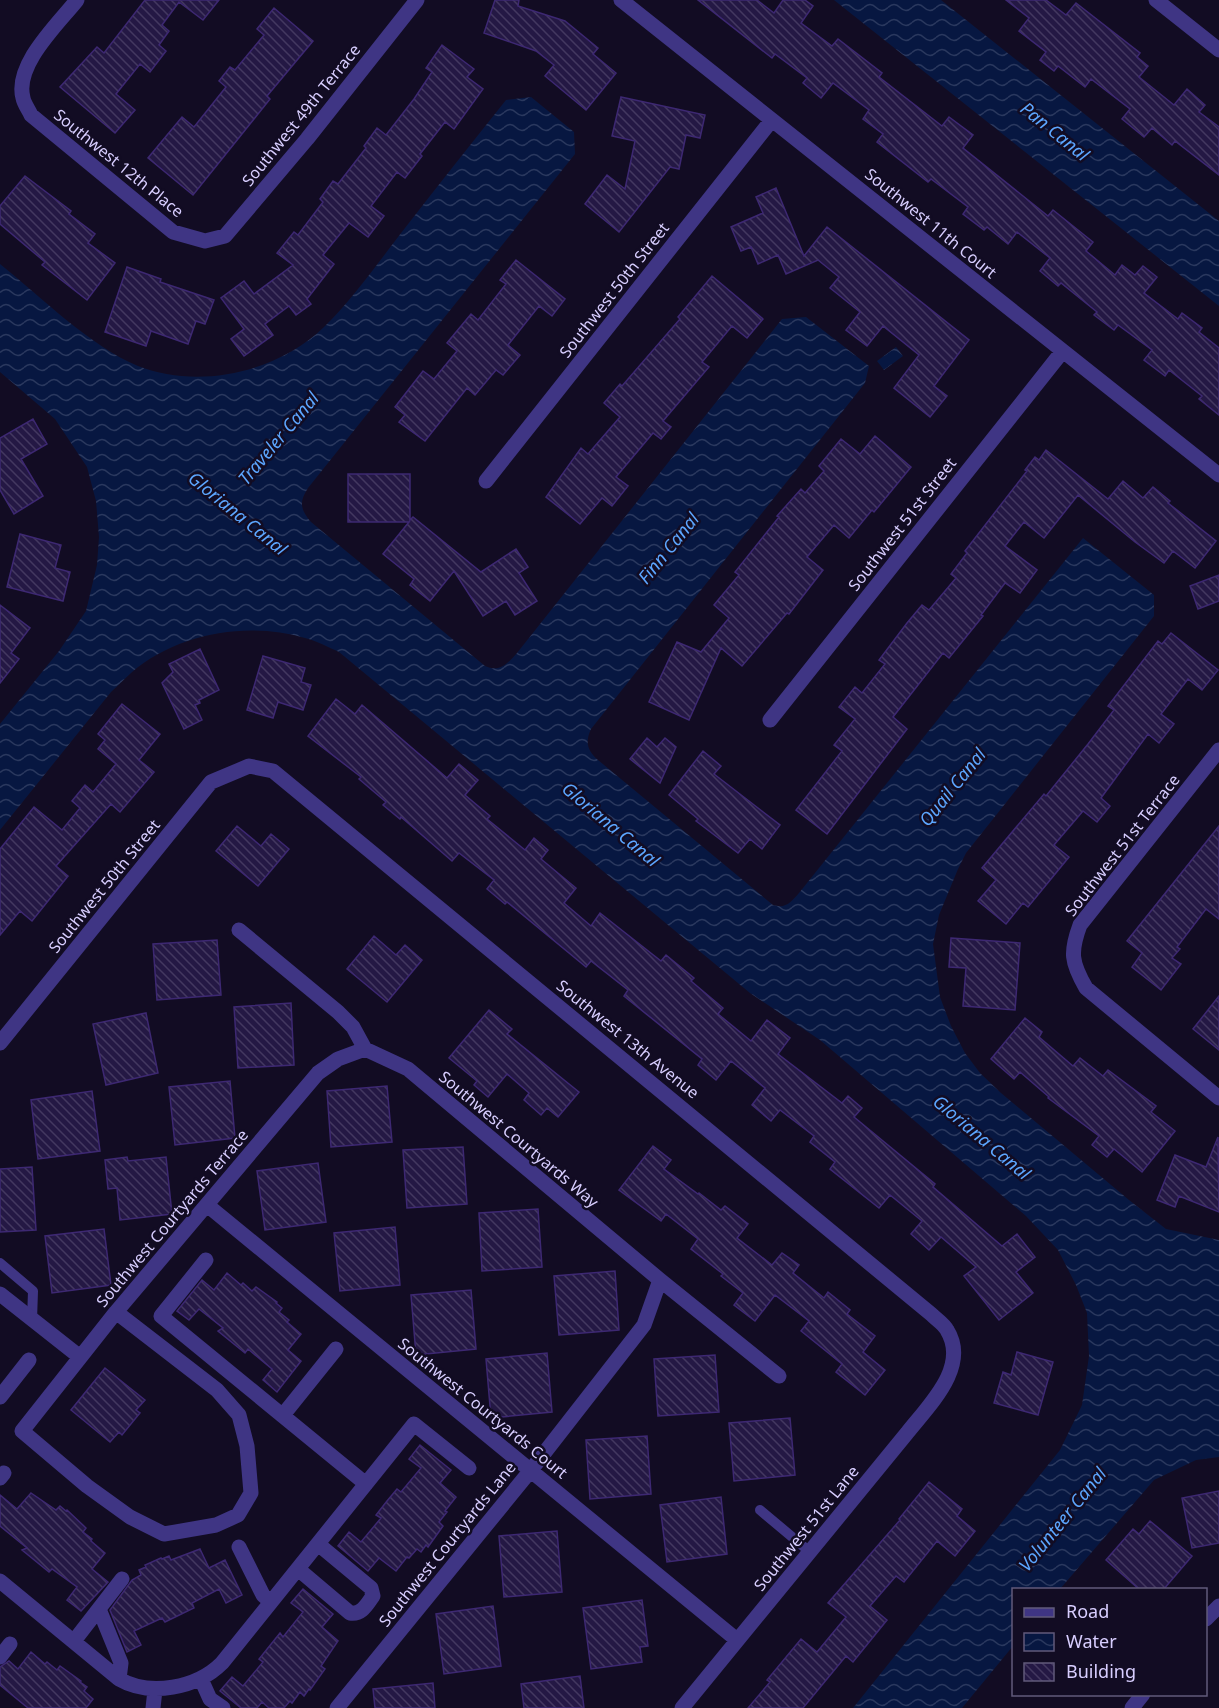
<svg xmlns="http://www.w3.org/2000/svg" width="1219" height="1708" viewBox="0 0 1219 1708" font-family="'Noto Sans',sans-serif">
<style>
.water{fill:url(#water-waves)}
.building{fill:url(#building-back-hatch);stroke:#3d2872;stroke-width:1.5}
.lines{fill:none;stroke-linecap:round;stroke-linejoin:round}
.service{stroke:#3f3584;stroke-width:10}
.minor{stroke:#3f3584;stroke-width:15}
.labels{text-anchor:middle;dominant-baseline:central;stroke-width:5;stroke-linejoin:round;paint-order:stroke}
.street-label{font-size:16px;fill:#d8ceff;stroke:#120c23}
.water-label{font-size:18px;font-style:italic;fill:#5ca6ff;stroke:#120c23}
</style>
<defs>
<pattern id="water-waves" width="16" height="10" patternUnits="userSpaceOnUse" patternTransform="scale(1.5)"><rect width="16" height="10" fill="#071741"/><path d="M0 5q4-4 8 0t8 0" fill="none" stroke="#2a385e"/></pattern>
<pattern id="building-back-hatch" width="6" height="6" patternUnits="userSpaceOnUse" patternTransform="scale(1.5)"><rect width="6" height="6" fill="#241844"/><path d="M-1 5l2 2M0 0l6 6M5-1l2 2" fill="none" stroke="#433860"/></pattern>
</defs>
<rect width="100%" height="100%" fill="#120c23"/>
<!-- water -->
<path class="water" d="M834,0h107l278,221v85z
M531,97l43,35 1,22 -267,334c-9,14 -8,21 3,34l174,144c15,7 23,-3 32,-13l265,-334 24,-2 63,49 -4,17 -274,346c-6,13 -4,21 7,31l175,145c13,4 18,-3 26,-12l284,-355 71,57v21l-188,237 -8,16 -19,46 -6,29 7,53 11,29 14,27 15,20 21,20 128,107 37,29 53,11v217l-23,3 -42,20 -94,109 -46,1 -1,56 -51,62h-109l207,-258 22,-45 7,-49 -2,-43 -11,-28 -18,-35 -32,-34 -206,-176 -70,-47 -411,-341c-11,-5 -22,-11 -34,-14 -58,-17 -128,-5 -174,35 -7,6 -13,13 -20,19l-111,138v-106l59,-73 27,-40 11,-46 2,-28 -3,-36 -9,-34 -32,-48 -55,-47v-108c40,32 91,83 138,102 61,24 140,6 186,-39 29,-28 56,-67 81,-99 33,-43 67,-85 101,-128z
M896,347l7,9 -19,14 -7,-9z"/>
<!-- building -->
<path class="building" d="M145,0h74l-16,20 -24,-18 -17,23 7,6 -10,14 7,6 -16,21 -10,-8 -24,30 19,16 -20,23 -55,-46 37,-40 7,6z
M495,0h24l-1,6 47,15 33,27 -5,6 23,19 -30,37 -41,-34 9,-11 -18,-14 -52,-18z
M698,0h59l17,13 9,-13h22l8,6 -12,17 31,23 6,-7 44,34 -3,4 63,49 7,-9 24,18 -10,13 85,68 5,-6 40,32 -7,9 29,24 7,-10 13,10 8,-9 14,11 -13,16 34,26 4,-6 20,15 -3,4 20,16v67l-20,-16 3,-3 -33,-26 -4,6 -21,-16 8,-10 -34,-25 -4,5 -20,-15 3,-3 -36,-29 -3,3 -18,-15 10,-13 -33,-26 -9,12 -21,-17 -3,3 -21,-16 5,-7 -37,-28 -3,3 -51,-40 6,-8 -20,-15 6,-9 -36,-27 -12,15 -18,-15 4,-5 -32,-24 -3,4z
M1006,0h40l20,15 10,-12 64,50 -3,4 11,9 -9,11 35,28 13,-16 18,16 -6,7 20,15v48l-44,-34 -3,4 -20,-17 -8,9 -22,-18 8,-10 -39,-30 -6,8 -27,-21 -4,5 -14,-11 6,-8 -27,-21 10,-13z
M274,8l39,33 -46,55 3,3 -77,96 -45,-37 34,-41 12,10 32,-40 -7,-6 11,-14 5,3 29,-35 -7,-6z
M442,45l32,24 -7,8 16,12 -29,40 -9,-7 -25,32 2,2 -17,22 -8,-6 -26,34 13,10 -16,21 -19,-14 -26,32 11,9 -27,35 4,5 -15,11 -7,-9 -24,18 8,11 -29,21 -13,-17 13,-10 -23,-31 23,-17 10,13 39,-29 -16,-12 17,-21 4,3 25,-33 -3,-3 13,-18 5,3 28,-36 -2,-2 13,-18 9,7 28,-36 18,-27 -6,-4z
M621,97l84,18 -5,23 -14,-3 -7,34 -9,-2 -51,65 -34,-28 22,-29 18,14 10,-48 -23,-5z
M25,176l46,35 -2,3 26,20 -7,9 27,20 -28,37 -45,-35 3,-3 -45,-38v-18z
M776,188l28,68 23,-29 142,113 -35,46 13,10 -17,21 -36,-29 25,-33 -36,-29 -16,20 -21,-16 14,-18 -30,-24 9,-11 -21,-17 -32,14 -8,-19 -20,9 -7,-17 -10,4 -10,-24 32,-14 -7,-16z
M516,260l49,39 -13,17 -13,-10 -31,39 12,10 -17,20 -7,-5 -21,25 -8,-7 -42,53 -26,-19 6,-7 -10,-8 28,-36 11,8 23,-28 -10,-8 24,-29 7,6 28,-36 -6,-4z
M127,267l34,12 -1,3 54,18 -9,24 -9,-3 -8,23 -37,-13 -5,15 -41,-14z
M712,276l51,43 -16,19 -15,-12 -30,36 7,5 -46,54 8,6 -10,12 -8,-6 -37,44 12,9 -16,20 -10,-8 -22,26 -34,-27 35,-49 7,6 32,-37 -16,-14 16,-19 2,2 58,-67 -2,-2z
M33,419l14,25 -26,15 22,37 -29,18 -14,-24v-52z
M875,436l36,31 -37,45 -2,-2 -23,28 -15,-13 -27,32 16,13 -34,44 -2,-1 -45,53 -21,-18 -32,72 -40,-18 28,-60 24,10 28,-34 -15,-13 25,-30 -4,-3 44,-55 -2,-1 24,-27 4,4 19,-22 -5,-5 22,-27 19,15z
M1046,450l62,49 15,-18 20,17 10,-11 17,14 -2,2 48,38 -21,27 -22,-17 -9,12 -29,-21 -57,-47 -34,43 -20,-16 -19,24 32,24 -17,23 -15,-10 -24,32 2,1 -34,42 -6,-5 -50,64 14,12 -80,105 -31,-24 46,-59 -8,-6 21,-26 -16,-12 16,-20 7,6 23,-29 -6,-4 28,-37 15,-18 7,5 27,-32 -5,-4 16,-21 -2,-2 62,-80 -2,-1 10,-13 4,3z
M348,474h62v46l3,-3 68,55 35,-23 12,18 -9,6 18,28 -22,14 -9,-14 -23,15 -29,-45 -24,30 -20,-16 4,-6 -31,-25 26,-32h-61z
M20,534l41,11 -6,23 15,4 -7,29 -56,-14z
M1219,575v26l-21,8 -8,-23z
M0,605l30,23 -19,25 8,6 -19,24z
M1171,633l47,37 -16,20 -14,-11 -27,35 13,10 -15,19 -11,-9 -47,64 9,8 -13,16 -14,-11 -29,34 15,12 -41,50 -5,-4 -17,21 -28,-23 18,-21 -14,-12 62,-74 2,2 42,-52 26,-34 -6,-4 50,-65 4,3z
M200,649l19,41 -20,10 1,3 -5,2 7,15 -18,9 -22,-46 11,-11 -4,-8z
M263,656l42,12 -4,14 10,3 -8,25 -25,-8 -5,16 -26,-8z
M336,699l19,15 7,-9 85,73 12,-14 19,16 -13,15 25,21 -3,3 38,31 9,-12 14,12 -7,9 35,29 -12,15 27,23 9,-13 61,48 5,-6 28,23 -3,3 32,27 -5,6 33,27 16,-21 23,18 -12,16 64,49 6,-7 14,12 -8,9 81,67 -2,3 69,59 15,-12 18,23 -19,15 17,21 -34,27 -35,-44 12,-9 -35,-30 -12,13 -18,-16 11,-13 -32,-26 -11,13 -49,-39 5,-7 -25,-20 4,-6 -34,-26 -9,11 -19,-16 13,-17 -34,-27 -15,19 -18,-15 4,-6 -78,-63 4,-6 -37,-29 -5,6 -79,-65 -2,2 -18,-15 7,-9 -35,-27 -7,8 -51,-44 -1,2 -17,-14 3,-3 -27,-23 2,-2 -53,-41z
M122,704l38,30 -21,26 15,12 -34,40 -9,-8 -55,62 12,10 -36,45 -12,-10 -20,24v-86l34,-42 28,23 18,-22 -8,-7 13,-16 8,7 23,-28 -18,-15 7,-9 -7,-6z
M647,738l10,9 8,-9 11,9 -16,36 -30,-24z
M703,751l18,15 -7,8 66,51 -18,24 -12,-10 -12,14 -42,-32 2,-2 -29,-24z
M237,826l24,20 10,-12 18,15 -31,37 -42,-35z
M1219,826v93l-13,-10 -29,38 3,2 -8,9 9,6 -20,26 -29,-23 10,-14 -15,-12z
M374,936l22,19 9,-10 17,15 -35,42 -40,-33z
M951,938l69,5 -5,67 -52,-4 3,-38 -17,-1z
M217,940l4,55 -64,5 -4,-56z
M1219,996v54l-26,-21z
M291,1003l3,62 -56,3 -4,-61z
M489,1010l23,19 -5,5 72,58 -21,25 -11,-9 -6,7 -17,-15 5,-7 -22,-19 -19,23 -14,-12 3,-4 -28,-23z
M146,1013l12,60 -52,12 -13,-61z
M1025,1018l17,14 -3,5 34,29 7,-8 23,18 5,-6 48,36 -5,6 24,19 -33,41 -28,-23 -7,8 -15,-12 7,-9 -51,-38 1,-1 -29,-25 -6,7 -23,-20z
M230,1081l5,57 -60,7 -6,-58z
M387,1086l5,56 -61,5 -4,-56z
M92,1091l8,60 -62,8 -7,-59z
M1218,1137l1,75 -40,-16 -4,11 -18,-7 18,-45 31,12z
M653,1146l18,14 -7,9 34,25 1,-1 22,17 4,-4 23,18 -11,14 35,27 10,-12 17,12 -6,8 31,25 4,-6 22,18 -3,4 28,22 -12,16 22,18 -20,25 -29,-23 6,-8 -41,-33 8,-10 -34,-26 -20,26 -21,-16 9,-12 -22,-17 2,-2 -32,-25 7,-10 -32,-25 -5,7 -42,-31z
M463,1147l4,57 -60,4 -4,-58z
M127,1157l1,4 38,-4 6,57 -52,6 -3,-32 -9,1 -3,-29z
M318,1163l8,59 -61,8 -8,-59z
M32,1167l4,63 -36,2v-63z
M538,1209l4,58 -60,4 -3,-58z
M395,1227l5,58 -60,6 -6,-58z
M104,1229l7,56 -59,8 -7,-57z
M615,1271l4,59 -60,5 -5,-59z
M227,1273l14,12 2,-2 9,8 4,-4 21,15 -1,1 6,5 -3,4 10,8 -2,2 14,12 -13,16 13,11 -24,31 -14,-12 9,-11 -24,-20 -3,4 -27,-22 5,-3 -24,-19 -10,11 -12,-9 25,-31 12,10z
M471,1290l5,59 -60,6 -5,-60z
M1017,1352l36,10 -15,53 -44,-12 9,-31 8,3z
M547,1353l5,59 -61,6 -5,-59z
M715,1355l4,57 -61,4 -4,-57z
M105,1368l40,32 -9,10 4,3 -18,22 -3,-3 -9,10 -39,-32z
M790,1418l5,57 -61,6 -5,-58z
M647,1436l4,58 -61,5 -4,-59z
M420,1445l31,25 -11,13 16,14 -11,14 2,1 -8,10 4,4 -15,21 -2,-2 -5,7 -4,-3 -8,9 -2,-1 -11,14 -17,-13 -11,13 -30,-25 11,-14 12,10 20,-24 -5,-3 11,-14 10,-12 4,3 20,-24 -12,-9z
M929,1482l33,27 -5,7 18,15 -20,25 -18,-15 -33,41 -8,-6 -26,30 17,14 -34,42 -7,-6 -43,52h-55l22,-26 -3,-2 34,-41 16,13 29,-35 -18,-14 72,-83 -1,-1z
M1219,1491v52l-27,5 -10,-50z
M31,1493l25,17 4,-4 6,5 1,-1 19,18 -3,4 9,7 -1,2 14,12 -13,16 16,13 -27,29 -14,-11 10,-13 -25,-18 -3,3 -27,-22 5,-2 -27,-22v-31l17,14z
M721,1497l6,57 -60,8 -7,-57z
M1150,1521l42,35 -29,34h-23l-34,-30 27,-31 6,5z
M557,1531l5,61 -58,5 -5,-61z
M200,1549l9,19 16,-8 17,35 -16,8 -7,-14 -27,14 2,5 -29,14 -3,-4 -28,13 7,14 -14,7 -17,-42 22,-30 9,-5 -2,-5 7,-3 -1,-2 16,-7 1,1 7,-3 2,4z
M303,1589l30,25 -11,13 16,14 -17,25 4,3 -15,21 -1,-1 -5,7 -4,-4 -8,11 -2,-2 -6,7h-15l-7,-6 -5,6h-16l-21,-17 12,-14 11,9 20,-24 -4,-3 21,-26 3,4 20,-25 -12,-9z
M642,1600l6,46 -8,1 2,15 -51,7 -8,-61z
M493,1606l8,60 -57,8 -8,-60z
M31,1652l14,12 2,-2 10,8 3,-4 21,15 -1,1 7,5 -3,4 9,8 -7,9h-58l-28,-23v-18l9,-6 9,8z
M580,1676l4,32h-60l-3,-24z
M433,1683l2,25h-60l-2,-19z"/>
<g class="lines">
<!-- service -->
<path class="service" d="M0,1263l33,28 -1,29
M760,1510l50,42"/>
<!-- minor -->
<path class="minor" d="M77,0c-19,24 -63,65 -54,98 1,6 6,12 8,17l142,117 32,9 20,-5 82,-97 110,-139
M621,0l598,475
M1156,0l63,50
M486,481l285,-360
M770,720l292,-368
M1219,750l-139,175c-10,27 -9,37 6,63l133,110
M239,930l99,82 15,15 12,22 43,20 252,211 119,96
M0,1043l211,-261 38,-16 24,5 658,543c5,5 13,10 16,16 23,37 -19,76 -40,103l-225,275
M207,1205l530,435
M206,1260l-45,56 205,168
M0,1294l80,63
M116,1312l101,78 22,25 8,31 4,47 -13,22 -22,10 -52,9 -34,-17 -43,-31 -65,-55 94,-119 202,-239 20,-14 27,-10
M0,1397l29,-37
M283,1415l53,-66
M0,1478l4,-5
M239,1547l24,48 8,7
M298,1569l52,44c12,2 17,-9 23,-17l-2,-8 -53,-44
M0,1581l119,98c31,18 78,9 103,-16l192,-239 55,44
M99,1609l22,54 -2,16
M1206,1619l13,-13
M74,1641l48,-62
M0,1657l10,-13
M201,1679l9,20 13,9
M153,1708l2,-18
M337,1708l194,-238 113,-145 16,-45
M1132,1708l11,-14"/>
</g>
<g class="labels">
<!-- street labels -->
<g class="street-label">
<text transform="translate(301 115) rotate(-51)">Southwest 49th Terrace</text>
<text transform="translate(119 163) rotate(39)">Southwest 12th Place</text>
<text transform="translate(931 223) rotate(39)">Southwest 11th Court</text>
<text transform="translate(614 290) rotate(-52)">Southwest 50th Street</text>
<text transform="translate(902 524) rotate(-52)">Southwest 51st Street</text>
<text transform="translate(1122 845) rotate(-52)">Southwest 51st Terrace</text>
<text transform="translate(104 886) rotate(-51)">Southwest 50th Street</text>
<text transform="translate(628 1039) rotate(39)">Southwest 13th Avenue</text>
<text transform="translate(519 1139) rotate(40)">Southwest Courtyards Way</text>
<text transform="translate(172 1218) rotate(-50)">Southwest Courtyards Terrace</text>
<text transform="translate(483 1408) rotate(39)">Southwest Courtyards Court</text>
<text transform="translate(806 1528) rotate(-51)">Southwest 51st Lane</text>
<text transform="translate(447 1544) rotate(-51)">Southwest Courtyards Lane</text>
</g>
<!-- water labels -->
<g class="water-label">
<text transform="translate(1055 131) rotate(39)">Pan Canal</text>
<text transform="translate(278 438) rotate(-50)">Traveler Canal</text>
<text transform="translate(238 513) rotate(39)">Gloriana Canal</text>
<text transform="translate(668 548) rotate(-51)">Finn Canal</text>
<text transform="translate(952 787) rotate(-51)">Quail Canal</text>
<text transform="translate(611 824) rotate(40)">Gloriana Canal</text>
<text transform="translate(982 1137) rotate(40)">Gloriana Canal</text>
<text transform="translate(1062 1519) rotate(-51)">Volunteer Canal</text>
</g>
</g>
<!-- legend -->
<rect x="1012" y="1588" width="195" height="108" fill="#120c23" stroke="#615a7b" stroke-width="1.5"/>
<rect x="1024" y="1608" width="30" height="9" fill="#3f3584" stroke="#615a7b" stroke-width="1.5"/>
<text x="1066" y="1618" font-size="18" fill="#d8ceff">Road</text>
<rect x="1024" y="1633" width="30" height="18" fill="url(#water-waves)" stroke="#615a7b" stroke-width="1.5"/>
<text x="1066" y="1648" font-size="18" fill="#d8ceff">Water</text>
<rect x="1024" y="1663" width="30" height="18" fill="url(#building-back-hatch)" stroke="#615a7b" stroke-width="1.5"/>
<text x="1066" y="1678" font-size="18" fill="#d8ceff">Building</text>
</svg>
